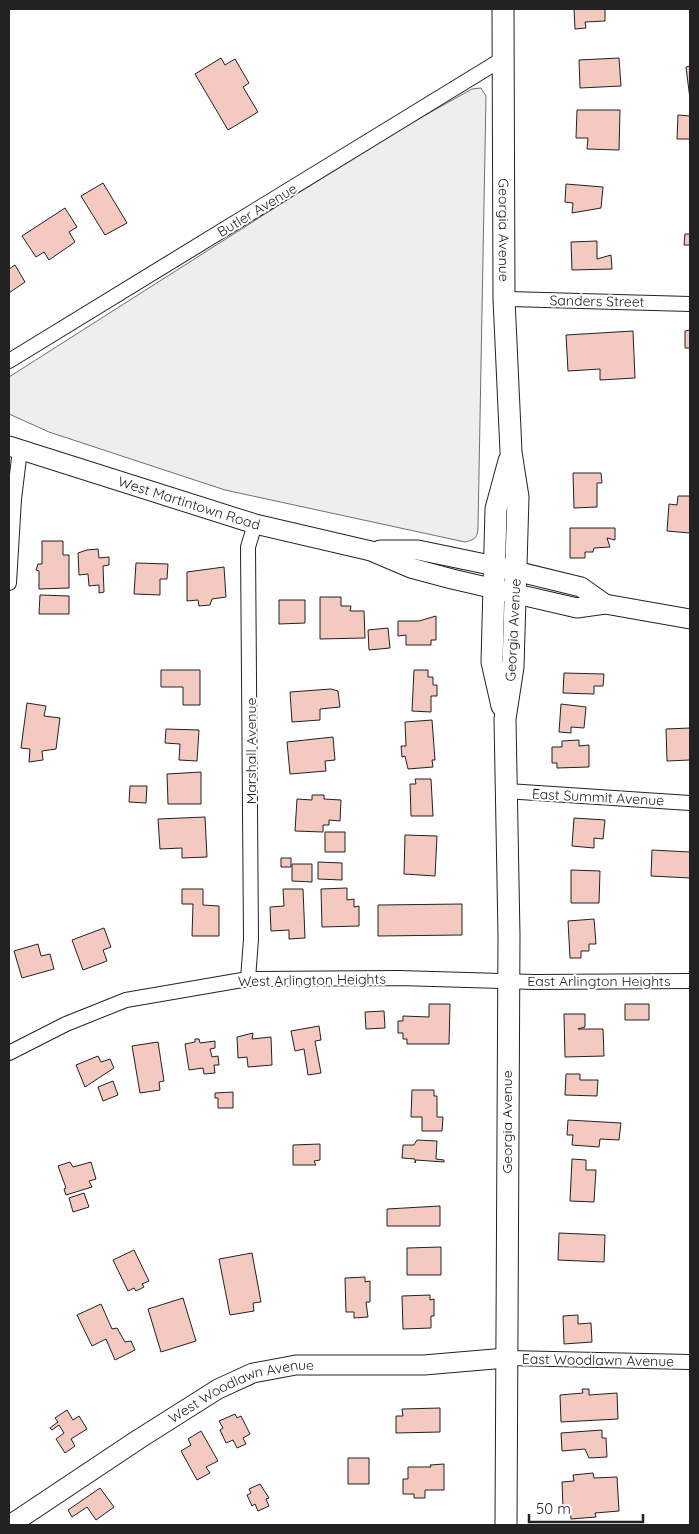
<svg xmlns="http://www.w3.org/2000/svg" width="699" height="1534" viewBox="0 0 699 1534" font-family="Quicksand,sans-serif">
<style>
.green{fill:#eee;stroke:#6f6f6f}
.building{fill:#f3c9c0;stroke:#222}
.lines{fill:none;stroke-linecap:round;stroke-linejoin:round}
.street-casing{stroke:#222;stroke-width:16}
.secondary-casing{stroke:#222;stroke-width:21}
.primary-casing{stroke:#222;stroke-width:23}
.street{stroke:#fff;stroke-width:14}
.secondary{stroke:#fff;stroke-width:19}
.primary{stroke:#fff;stroke-width:21}
.labels{text-anchor:middle;dominant-baseline:central;stroke-width:4;stroke-linejoin:round;paint-order:stroke}
.street-label{font-size:14px;fill:#222;stroke:#fff}
</style>
<rect width="100%" height="100%" fill="#fff"/>
<!-- green -->
<path class="green" d="M481,88l5,8 -8,431c0,10 -3,13 -13,15l-240,-52 -176,-58 -40,-18v-37l377,-240 86,-48z"/>
<!-- building -->
<path class="building" d="M574,9h31v12l-20,1 1,6 -11,1z
M221,58l4,7 10,-6 14,24 -6,4 15,25 -30,18 -33,-56z
M619,58l2,28 -41,2 -1,-28z
M690,66v33l-4,-32z
M577,110h43l-1,40 -32,-1 1,-11h-12z
M678,115l12,1v23h-13z
M103,183l24,40 -22,12 -24,-39z
M566,184l37,3 -2,21 -29,5 1,-10 -8,-1z
M65,208l12,19 -8,5 6,10 -26,18 -5,-8 -8,5 -14,-21z
M685,234h5v11h-6z
M597,241v18l14,-4 1,14 -40,1 -1,-28z
M15,265l10,17 -16,11v-24z
M690,330v18h-5v-17z
M633,331l2,47 -35,2v-11l-32,2 -2,-36z
M573,473h28l1,10h-5v24l-23,1z
M678,496h12v37l-23,-2 2,-27 8,1z
M570,528h45v12l-8,-2 3,9 -16,1 -1,4h-8v6h-15z
M42,541h21v14h6v33l-30,1v-18l-3,-1 2,-6h4z
M98,549l1,9 10,-1v8l-6,1 1,26 -5,1v-8l-10,1 -1,-12 -9,1 -1,-22 9,-3z
M136,563l32,1 -1,15h-7v16l-26,-1z
M224,567l2,30 -14,2 -2,6 -11,1 -1,-6 -11,1v-29z
M40,595l29,1v18h-30z
M320,597h21v9h10l-1,5h14l1,27 -45,1z
M279,600h26v23l-26,1z
M436,616v24h-5v5h-25v-10l-8,1v-15h21z
M388,628l2,20 -21,2 -1,-20z
M161,670h39v35h-17v-18h-22z
M414,670h14v7h5v8h4v11h-6v16l-19,-1z
M564,673l40,1 -1,12h-9v8l-31,-1z
M331,689l7,2 2,16 -20,2v11l-28,2 -2,-30z
M27,703l19,3 -2,10 16,2 -4,31 -14,2 1,9 -14,2 1,-13 -9,-1z
M561,704l25,3 -2,21 -13,-1v6l-12,-1z
M432,720l3,40h-3l1,7 -25,2 -3,-13 -3,1 -1,-11h5l-1,-24z
M690,728v32l-23,1 -1,-32z
M166,729l33,1 -2,31 -18,-1 1,-16 -15,-1z
M333,737l2,23 -10,1 1,10 -36,3 -3,-32z
M579,740v6l10,-1v22l-32,1v-5h-5v-16h10v-6z
M201,772v32h-33l-1,-30z
M415,779h16l2,37h-22l-1,-32h6z
M130,786h17l-1,17 -17,-1z
M312,795h12v4l17,1 -1,21 -11,-1v5h-6v7l-28,-1 2,-32 15,1z
M205,817l2,40 -25,1v-10l-22,1 -2,-30z
M574,818l31,2 -2,19 -9,-1v10l-22,-2z
M325,832h20v20h-20z
M405,835l32,1 -2,40 -31,-2z
M652,850l38,2v26l-39,-2z
M281,858h10v9h-10z
M318,862l24,1v17l-24,-1z
M292,864h20v18l-20,-1z
M571,870l29,1 -1,32h-28z
M347,888v12l7,-1v8l5,-1v20l-37,1 -1,-38z
M182,889h21v16l16,1v30h-27l1,-32h-11z
M283,889h20l2,49 -16,1v-9l-18,1 -1,-24 14,-1z
M462,904v31l-84,1v-31z
M594,919l2,25h-7v7h-8v7h-11l-2,-37z
M104,928l7,19 -8,3 4,11 -24,9 -11,-30z
M38,944l3,12 9,-2 4,15 -32,9 -8,-27z
M429,1004h21l-1,40h-42v-5h-4v-6h-5v-12h5v-5l26,1z
M625,1004h24v16h-24z
M384,1011l1,17 -19,1 -1,-17z
M564,1014h21v13l-7,2h25l1,27 -39,1z
M319,1026l2,14 -6,1 6,32 -13,2 -4,-26 -9,2 -4,-20z
M253,1033l-1,6 19,-2 1,28 -24,2 -1,-10 -9,1 -1,-21z
M195,1039h4l1,4 15,-2v7l-5,1 2,8 6,-1 1,9h-5l1,8 -11,1 -1,-6 -14,2 -4,-26 10,-2z
M158,1042l6,39 -5,1 1,8 -20,3 -8,-47z
M98,1056l3,6 9,-3 4,9 -29,19 -9,-22z
M566,1074h14v6h18l-1,16 -32,-1z
M113,1081l5,14 -15,6 -5,-14z
M412,1090h22v6h3v21h6l-1,14h-20v-14h-11z
M233,1092v16h-15v-10h-3v-5z
M568,1120l53,3 -2,17 -19,-1 -1,8 -27,-2 1,-10h-6z
M417,1140l20,1 -1,18 8,1v2l-28,-2 -1,3v-4l-13,-1 1,-13h11z
M320,1144v16l-6,1 2,4h-23v-20z
M572,1159l14,1v10h10l-2,32 -24,-1z
M70,1162l3,5 18,-5 5,17 -7,2 3,6 -26,8 -2,-6 2,-1 -8,-22z
M84,1193l5,14 -16,5 -4,-14z
M440,1206v20h-53v-17z
M559,1233l46,2 -1,27 -46,-2z
M441,1247v28h-34v-27z
M134,1250l15,31 -7,3 2,3 -8,4 -2,-3 -6,3 -15,-31z
M252,1253l9,49 -8,1 1,8 -24,4 -11,-56z
M365,1277v5l5,-1v21h-4l2,15 -14,1v-6h-8l-1,-34z
M430,1295v5l4,-1v17h-3v12l-28,1 -1,-33z
M183,1298l13,43 -35,11 -13,-43z
M101,1304l11,25 5,-1 8,14 6,-1 4,9 -20,10 -9,-21 -14,7 -15,-31z
M578,1315v9l13,-1 1,19 -28,2 -1,-28z
M582,1389h7v6l28,-2 1,26 -57,3 -1,-27 23,-2z
M440,1408v24l-44,1v-17h7l-1,-7z
M67,1410l6,10 6,-4 8,13 -16,10 4,7 -10,7 -9,-14 8,-6 -5,-8 -7,5 -2,-2 8,-6 -3,-4z
M235,1414l2,4 4,-2 9,18 -7,4 3,6 -9,4 -4,-8 -7,3 -6,-13 3,-2 -4,-7z
M602,1430v8h4l1,19 -18,1 -4,-9 -23,2 -1,-18z
M201,1431l17,30 -12,6 4,6 -13,7 -16,-29 10,-6 -3,-6z
M348,1458h21v26h-21z
M444,1464v26h-19v8h-11v-4h-11v-15h5v-12h23l-1,-2z
M593,1473l1,5 23,-1 2,34 -24,2 1,4 -25,2 -1,-11 -7,1 -1,-27 12,-1 -1,-6z
M260,1484l9,14 -3,1 3,7 -11,5 -3,-7 -3,2 -5,-11 4,-2 -2,-4z
M100,1488l14,19 -18,13 -9,-13 -15,10 -4,-7z"/>
<g class="lines">
<defs>
<path id="street" d="M504,299l186,5
M9,361l495,-303
M9,583l5,-84 6,-49
M506,791l184,12
M248,979l3,-40 -3,-392 7,-23
M9,1053l57,-29 60,-24 122,-21 151,-1 136,4 155,-1
M506,1358l184,4"/>
<g id="secondary">
<path id="s1" d="M9,446l246,78 116,27 40,17 41,11 125,29 28,-4 85,15"/>
<path d="M380,550h38l77,16 86,21 24,17"/>
<path id="s2" d="M10,1525l129,-86 79,-50 35,-16 43,-8h128l82,-7"/>
</g>
<g id="primary">
<path id="s3" d="M503,9l1,290 7,153 7,45 -5,170 -8,52 4,216 -3,590"/>
<path d="M502,706l-10,-44 4,-153 13,-48"/>
</g>
</defs>
<!-- street casing -->
<use href="#street" class="street-casing"/>
<!-- secondary casing -->
<use href="#secondary" class="secondary-casing"/>
<!-- primary casing -->
<use href="#primary" class="primary-casing"/>
<!-- street -->
<use href="#street" class="street"/>
<!-- secondary -->
<use href="#secondary" class="secondary"/>
<!-- primary -->
<use href="#primary" class="primary"/>
</g>
<g class="labels">
<!-- street labels -->
<g class="street-label">
<text transform="translate(257 210) rotate(-31)">Butler Avenue</text>
<text stroke="none"><textPath href="#s3" startOffset="221">Georgia Avenue</textPath></text>
<text transform="translate(597 301) rotate(1)">Sanders Street</text>
<text stroke="none"><textPath href="#s1" startOffset="189">West Martintown Road</textPath></text>
<text transform="translate(513 630) rotate(-87)">Georgia Avenue</text>
<text transform="translate(251 751) rotate(-90)">Marshall Avenue</text>
<text transform="translate(598 797) rotate(3)">East Summit Avenue</text>
<text transform="translate(312 980) rotate(-1)">West Arlington Heights</text>
<text x="599" y="981">East Arlington Heights</text>
<text transform="translate(507 1122) rotate(-90)">Georgia Avenue</text>
<text transform="translate(598 1360) rotate(1)">East Woodlawn Avenue</text>
<text stroke="none"><textPath href="#s2" startOffset="270">West Woodlawn Avenue</textPath></text>
</g>
</g>
<!-- border -->
<rect width="699" height="1534" fill="none" stroke="#222222" stroke-width="20"/>
<!-- scale -->
<path d="M529 1514v8h114v-8" fill="none" stroke="#222222" stroke-width="2.5"/>
<text x="536" y="1514" font-size="15" fill="#222222" stroke="#ffffff" stroke-width="4" paint-order="stroke">50 m</text>
</svg>
